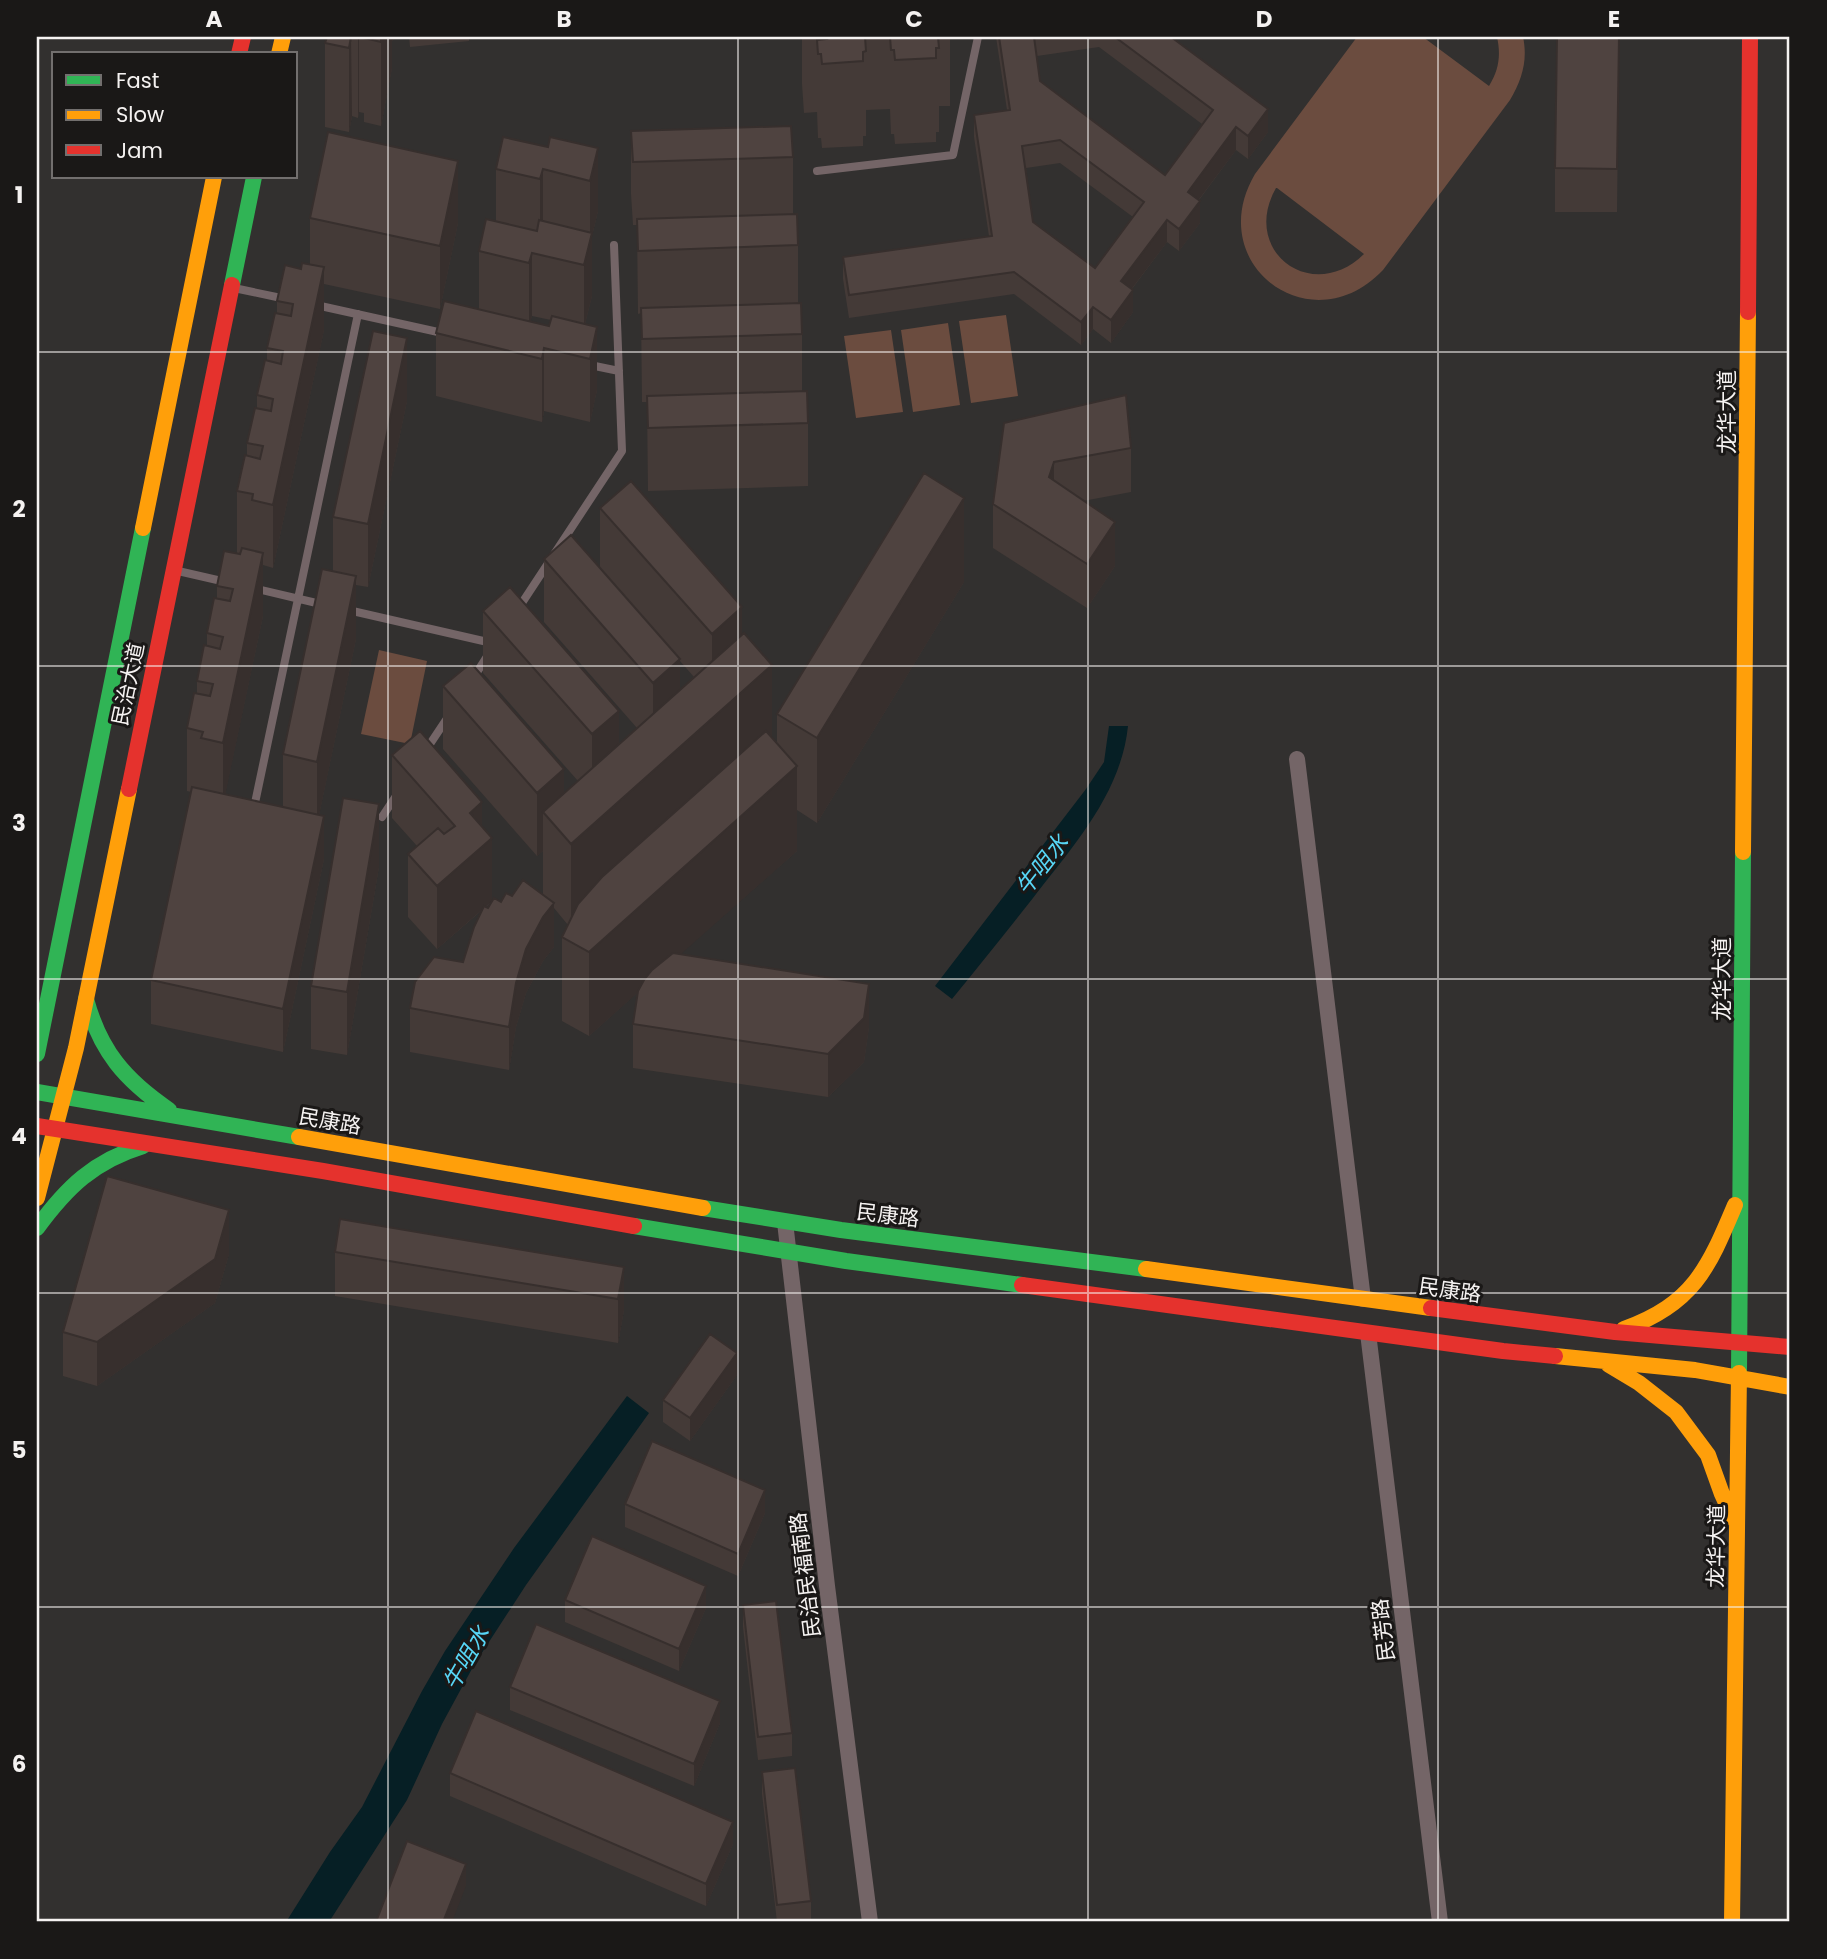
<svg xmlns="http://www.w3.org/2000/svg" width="1827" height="1959" viewBox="0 0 1827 1959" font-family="Poppins,'Noto Sans SC',sans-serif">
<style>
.green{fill:#6b4c3f;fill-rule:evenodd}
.water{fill:#061f25}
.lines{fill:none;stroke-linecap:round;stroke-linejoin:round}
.lane{stroke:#746567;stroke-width:8}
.street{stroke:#746567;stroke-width:16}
.fast{stroke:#30b455;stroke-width:16}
.slow{stroke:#ff9f0a;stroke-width:16}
.jam{stroke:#e5322d;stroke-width:16}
.wall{fill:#443a37;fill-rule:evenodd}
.shaded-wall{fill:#372f2d}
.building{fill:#4f4340;stroke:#372f2d;stroke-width:2;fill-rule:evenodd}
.grid{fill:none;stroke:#f5f2f1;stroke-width:2;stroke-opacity:0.55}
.labels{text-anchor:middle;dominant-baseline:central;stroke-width:6;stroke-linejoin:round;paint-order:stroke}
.street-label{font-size:21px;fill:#f5f2f1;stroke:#1a1817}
.water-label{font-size:23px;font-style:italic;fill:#57d6f6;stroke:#1a1817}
.neatline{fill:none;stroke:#f5f2f1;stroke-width:2.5}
.grid-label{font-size:23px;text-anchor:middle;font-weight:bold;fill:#f5f2f1}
</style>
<rect width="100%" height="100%" fill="#32302f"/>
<!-- green -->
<path class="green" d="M1357,37h66l66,49c10,-16 12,-31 8,-49h26c5,23 -1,43 -13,63l-127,170c-72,76 -181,-6 -128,-96zM1276,188h1l87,66c-52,51 -124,-3 -88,-66z
M1006,315l12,81 -47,7 -12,-82z
M948,323l12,82 -47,7 -12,-82z
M891,330l12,82 -47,6 -12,-82z
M379,650l48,11 -17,83 -49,-10z"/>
<!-- water -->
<path class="water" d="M1109,726h19c-7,68 -55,120 -95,172 -27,34 -54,68 -81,101l-17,-13 151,-197 18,-27z
M627,1396l22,17 -123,172 -52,80 -32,59 -35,76 -78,122h-43l44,-70 32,-45 60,-116 23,-40 69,-103z"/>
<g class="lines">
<!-- lane -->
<path class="lane" d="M817,171l136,-16 25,-118
M234,288l52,11
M316,305l131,29
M590,365l29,6
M178,571l48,11
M253,588l72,17
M518,609l104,-158 -8,-206
M348,610l144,33
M472,680l16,-25
M426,750l22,-33
M255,803l103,-489
M382,817l16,-24"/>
<!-- street -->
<path class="street" d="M1297,759l66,540
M785,1222l42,364 43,336
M1368,1333l72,589"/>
<!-- fast -->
<path class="fast" d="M232,285l22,-108
M86,999c14,52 39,81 83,111
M37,1054l106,-526
M37,1092l262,45
M703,1208l138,22 305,39
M634,1226l212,35 176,24
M37,1228c30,-41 57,-67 106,-82
M1739,1373l4,-521"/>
<!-- slow -->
<path class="slow" d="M279,54l4,-17
M143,528l71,-351
M1743,852l5,-540
M299,1137l404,71
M37,1198l39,-150 53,-259
M1146,1269l285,39
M1624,1329c69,-25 84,-60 111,-124
M1555,1356l140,14 95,17
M1609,1365l30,18 37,29 32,43 14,39 11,24
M1732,1922l7,-549"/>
<!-- jam -->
<path class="jam" d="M239,54l4,-17
M1748,312l2,-275
M129,789l103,-504
M37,1126l286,45 311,55
M1022,1285l481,66 52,5
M1431,1308l184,24 175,15"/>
</g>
<!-- wall -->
<path class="wall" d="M327,37h69l-4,4v27l-11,58 -17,-4v-9l-5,-1 -1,6 -6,-2 -3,16 -24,-5v-84z
M409,37h60v4l-59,6z
M802,37h148v69h-11v26h-3v10l-41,2 -1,-10h-3l-1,-25 -24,1v26h-3v10l-41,2 -1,-10h-3l-1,-26 -13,1 -2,-29z
M996,37h175l97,95 -20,27 -12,-9 -37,50 1,23 -21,28 -12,-9 -35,47 1,23 -22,31 -18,-14 -12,16 -67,-51 -165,24 -6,-39v-22l146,-21 -15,-99v-22l33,-5zM1099,47l103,77 -37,51 -125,-94 -3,-25zM1060,163l73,54 -38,51 -62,-46 -7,-54z
M1619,37l-2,175h-62v-44z
M631,131l162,26v57l5,31v58l4,31v58l6,31v63l-160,5 -1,-89h-5l-1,-89 -3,1 -1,-89h-4l-2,-31z
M548,147l50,1v63l-6,25v60l-7,28 12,66 -7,32 -46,-11 -2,11 -106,-26v-63l43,-23v-59l17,-30v-52zM532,316l19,4 -2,6 -19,-4z
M310,218l148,5 -18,86 -116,-25v46l-51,238 -10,-3v51l-38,178 58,13v-53l50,-183v-54l74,-116 -39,186 -12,-2v54l-37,176 5,44 -41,193 -132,-28v-44l40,-188 -4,-1v-63l10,-34v-13l10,-35v-13l10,-35v-12l20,-33v-62l10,-35v-13l10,-35v-13l10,-34v-13l10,-35v-12l24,-32 9,-5z
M1004,423l127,25v44l-48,9 32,65 -28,42 -94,-60v-44z
M600,508l142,126 30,104 5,6v-30l187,-132 -147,241 -20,-13v41l-117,103 189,73 -5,35 -36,35 -195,-29v-44l4,-31 -48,43 -27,-15v-84l6,-12 -14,-17v39l-11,14 -17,32 -10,34 -7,43 -99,-18v-44l53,-46 18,-51 -44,38 -29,-32v-63l9,-8 -25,-28v-63l90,72 10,74 -6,6 2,1 24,-12 31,-1v-44l-6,5 -94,-107v-63l121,107 14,-12 -95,-108v-62l136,133 18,-16 -93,-106v-63l56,9zM680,661l14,16 -14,13z
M379,867l-32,188 -36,-6v-63z
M335,1252l289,15v43l-6,33 -283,-47z
M229,1254l-14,49 -118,83 -34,-10v-44z
M737,1375l-47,66 -27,-19v-22z
M625,1504l140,9 -27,63 -113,-49z
M565,1600l141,8 -27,63 -114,-49z
M743,1605l49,128v23l-34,4 -15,-133z
M510,1687l210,36 -26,63 -184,-76z
M762,1772l49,129v21h-34l-15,-128z
M450,1773l283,71 -27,62 -256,-110z"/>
<!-- shaded-wall -->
<path class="shaded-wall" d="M351,37l1,79 -3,16v-84z
M358,37h1v75l-1,6z
M368,37h28l-4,4v27l-11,58v-84z
M1268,109v23l-20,27v-23z
M1236,127v23l-48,64v-22z
M598,148v63l-6,25v60l-8,32v-63l6,-24v-60z
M458,161v62l-18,86v-63z
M543,169v63l-3,10v-63z
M1200,201v22l-21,28v-22z
M1167,220v22l-46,61v-22z
M532,253v63l-3,10v-63z
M324,267v63l-51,238v-63z
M1133,290v22l-22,31v-23z
M1093,307v22l-12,16v-23z
M597,327v63l-7,32v-63z
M407,338v63l-39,186v-63z
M544,348v63l-2,11v-63z
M1054,462v44l-5,-29z
M964,498v84l-147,241v-85z
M1115,522v44l-28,42v-44z
M263,553v63l-40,189v-62z
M356,576v63l-39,186v-63z
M742,607v63l-30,27v-63z
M680,659v63l-27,24v-63z
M772,665v84l-201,179v-84z
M619,711v63l-27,23v-63z
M797,766v85l-208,185v-84z
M564,769v63l-21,-20v39l-6,5v-63z
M482,802v45l10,-9v63l-55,48v-63l33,-73z
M379,804v63l-32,188v-63z
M324,816v43l-41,193v-43z
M554,903v44l-11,14 -17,32 -10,34 -7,43v-43l7,-44 10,-34 17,-32z
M869,984v43l-5,35 -36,35v-43z
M229,1210v44l-14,49 -118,83v-44z
M624,1267v43l-6,33v-44z
M737,1353v22l-47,66v-23z
M765,1490v23l-27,63v-22z
M706,1586v22l-27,63v-22z
M720,1701v22l-26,63v-22z
M733,1822v22l-27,62v-22z
M466,1864v22l-14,36h-9z"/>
<!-- building -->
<path class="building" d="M327,37h24l-2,11 -24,-5z
M364,37h17v5l-17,-4z
M826,37h39l1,14 -3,1v9l-41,3 -1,-10h-3l-1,-14 10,-1z
M890,37h48l1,11h-3v10l-41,2 -1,-10h-3z
M999,37h35l6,44 125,94 48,-65 -98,-73h56l97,72 -20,27 -12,-9 -48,65 12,9 -21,28 -12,-9 -46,61 12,9 -22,30 -18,-13 -12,15 -67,-50 -165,23 -6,-38 149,-21 -18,-121 36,-5zM1060,140l84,62 -49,66 -62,-46 -11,-76z
M1557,37h62l-2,132 -62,-1z
M791,126l2,31 -160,5 -2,-31z
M328,132l130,29 -18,85 -130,-28z
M503,137l45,10 2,-10 48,11 -8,33 -47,-12 -3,10 -44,-10z
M797,214l1,31 -160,6 -1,-32z
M486,219l51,12 2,-11 53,13 -8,32 -52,-12 -3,10 -50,-12z
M302,263l22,4 -51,238 -21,-5 1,-6 -16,-3 8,-36 15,4 3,-13 -16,-3 8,-35 16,3 2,-12 -16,-4 8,-35 16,4 2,-13 -16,-3 8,-35 16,3 2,-12 -16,-3 8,-36 16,4z
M444,301l105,25 3,-10 45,11 -7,32 -46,-11 -2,11 -106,-26z
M801,303l1,31 -160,5 -1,-31z
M373,331l34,7 -39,186 -35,-7z
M807,391l1,32 -160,5 -1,-32z
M1126,395l5,53 -77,14 -5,15 66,45 -28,42 -94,-60 11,-81z
M924,473l40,25 -147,240 -40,-24z
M631,481l111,126 -30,27 -112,-126z
M571,535l109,124 -27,24 -109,-124z
M242,548l21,5 -40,190 -22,-5 2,-6 -16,-4 7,-35 16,3 3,-12 -16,-3 7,-36 16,4 3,-12 -16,-4 7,-35 16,3 3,-12 -16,-3 7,-35 16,3z
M322,569l34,7 -39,186 -34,-8z
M510,587l109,124 -27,23 -109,-123z
M744,633l28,32 -201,179 -28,-32z
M471,663l93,106 -27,24 -94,-107z
M420,731l62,71 -12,11 22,25 -55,48 -29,-32 30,-26 6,6 11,-8 -63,-71z
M766,731l31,35 -208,186 -27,-15 16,-33 24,-27z
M192,787l132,29 -41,193 -132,-29z
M343,798l36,6 -32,188 -36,-6z
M523,880l31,23 -11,14 -17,32 -10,34 -7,44 -99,-19 5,-26 19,-25 29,5 11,-35 10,-21 4,2 6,-10 7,4 5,-9 6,3z
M673,953l196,31 -5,34 -36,36 -195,-30 5,-33 6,-11 8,-10z
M107,1176l122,34 -14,49 -118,83 -34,-10z
M340,1219l284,48 -6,32 -283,-47z
M710,1334l27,19 -47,65 -27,-18z
M652,1441l113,49 -27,64 -113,-50z
M592,1536l114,50 -27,63 -114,-49z
M776,1601l16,132 -34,4 -15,-132z
M536,1624l184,77 -26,63 -184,-77z
M476,1711l257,111 -27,62 -256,-111z
M795,1768l16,133 -34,4 -15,-133z
M407,1841l59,23 -23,58h-67z"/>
<!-- grid -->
<path class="grid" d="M388,37v1885M738,37v1885M1088,37v1885M1438,37v1885M37,352h1753M37,666h1753M37,979h1753M37,1293h1753M37,1607h1753"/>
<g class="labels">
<!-- street labels -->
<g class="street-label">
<text transform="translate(1726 412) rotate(-90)">龙华大道</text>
<text transform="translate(128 684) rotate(-78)">民治大道</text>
<text transform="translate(1721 979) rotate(-90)">龙华大道</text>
<text transform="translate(330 1121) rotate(10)">民康路</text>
<text transform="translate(888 1215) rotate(7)">民康路</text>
<text transform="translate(1450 1290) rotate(8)">民康路</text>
<text transform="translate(1716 1546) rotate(-89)">龙华大道</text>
<text transform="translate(805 1575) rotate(-97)">民治民福南路</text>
<text transform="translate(1383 1630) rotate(-97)">民芳路</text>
</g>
<!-- water labels -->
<g class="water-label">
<text transform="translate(1042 865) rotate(-52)">牛咀水</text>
<text transform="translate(466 1658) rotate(-60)">牛咀水</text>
</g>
</g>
<!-- border -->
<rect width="1827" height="1959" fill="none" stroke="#1a1817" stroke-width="77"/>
<!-- legend -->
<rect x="52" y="52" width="245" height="126" fill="#1a1817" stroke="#726f6e" stroke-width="2"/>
<rect x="66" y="75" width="35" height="10" fill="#30b455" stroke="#726f6e" stroke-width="2"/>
<text x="116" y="88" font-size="21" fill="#f5f2f1">Fast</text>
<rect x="66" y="110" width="35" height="10" fill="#ff9f0a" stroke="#726f6e" stroke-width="2"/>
<text x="116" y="122" font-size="21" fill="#f5f2f1">Slow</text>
<rect x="66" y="145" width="35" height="10" fill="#e5322d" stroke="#726f6e" stroke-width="2"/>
<text x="116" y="158" font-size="21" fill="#f5f2f1">Jam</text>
<rect x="38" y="38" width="1750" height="1882" class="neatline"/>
<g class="grid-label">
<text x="214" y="27">A</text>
<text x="564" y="27">B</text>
<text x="914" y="27">C</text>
<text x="1264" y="27">D</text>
<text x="1614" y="27">E</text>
<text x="19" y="203">1</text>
<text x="19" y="517">2</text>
<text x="19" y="831">3</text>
<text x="19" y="1144">4</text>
<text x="19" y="1458">5</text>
<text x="19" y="1772">6</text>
</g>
</svg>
